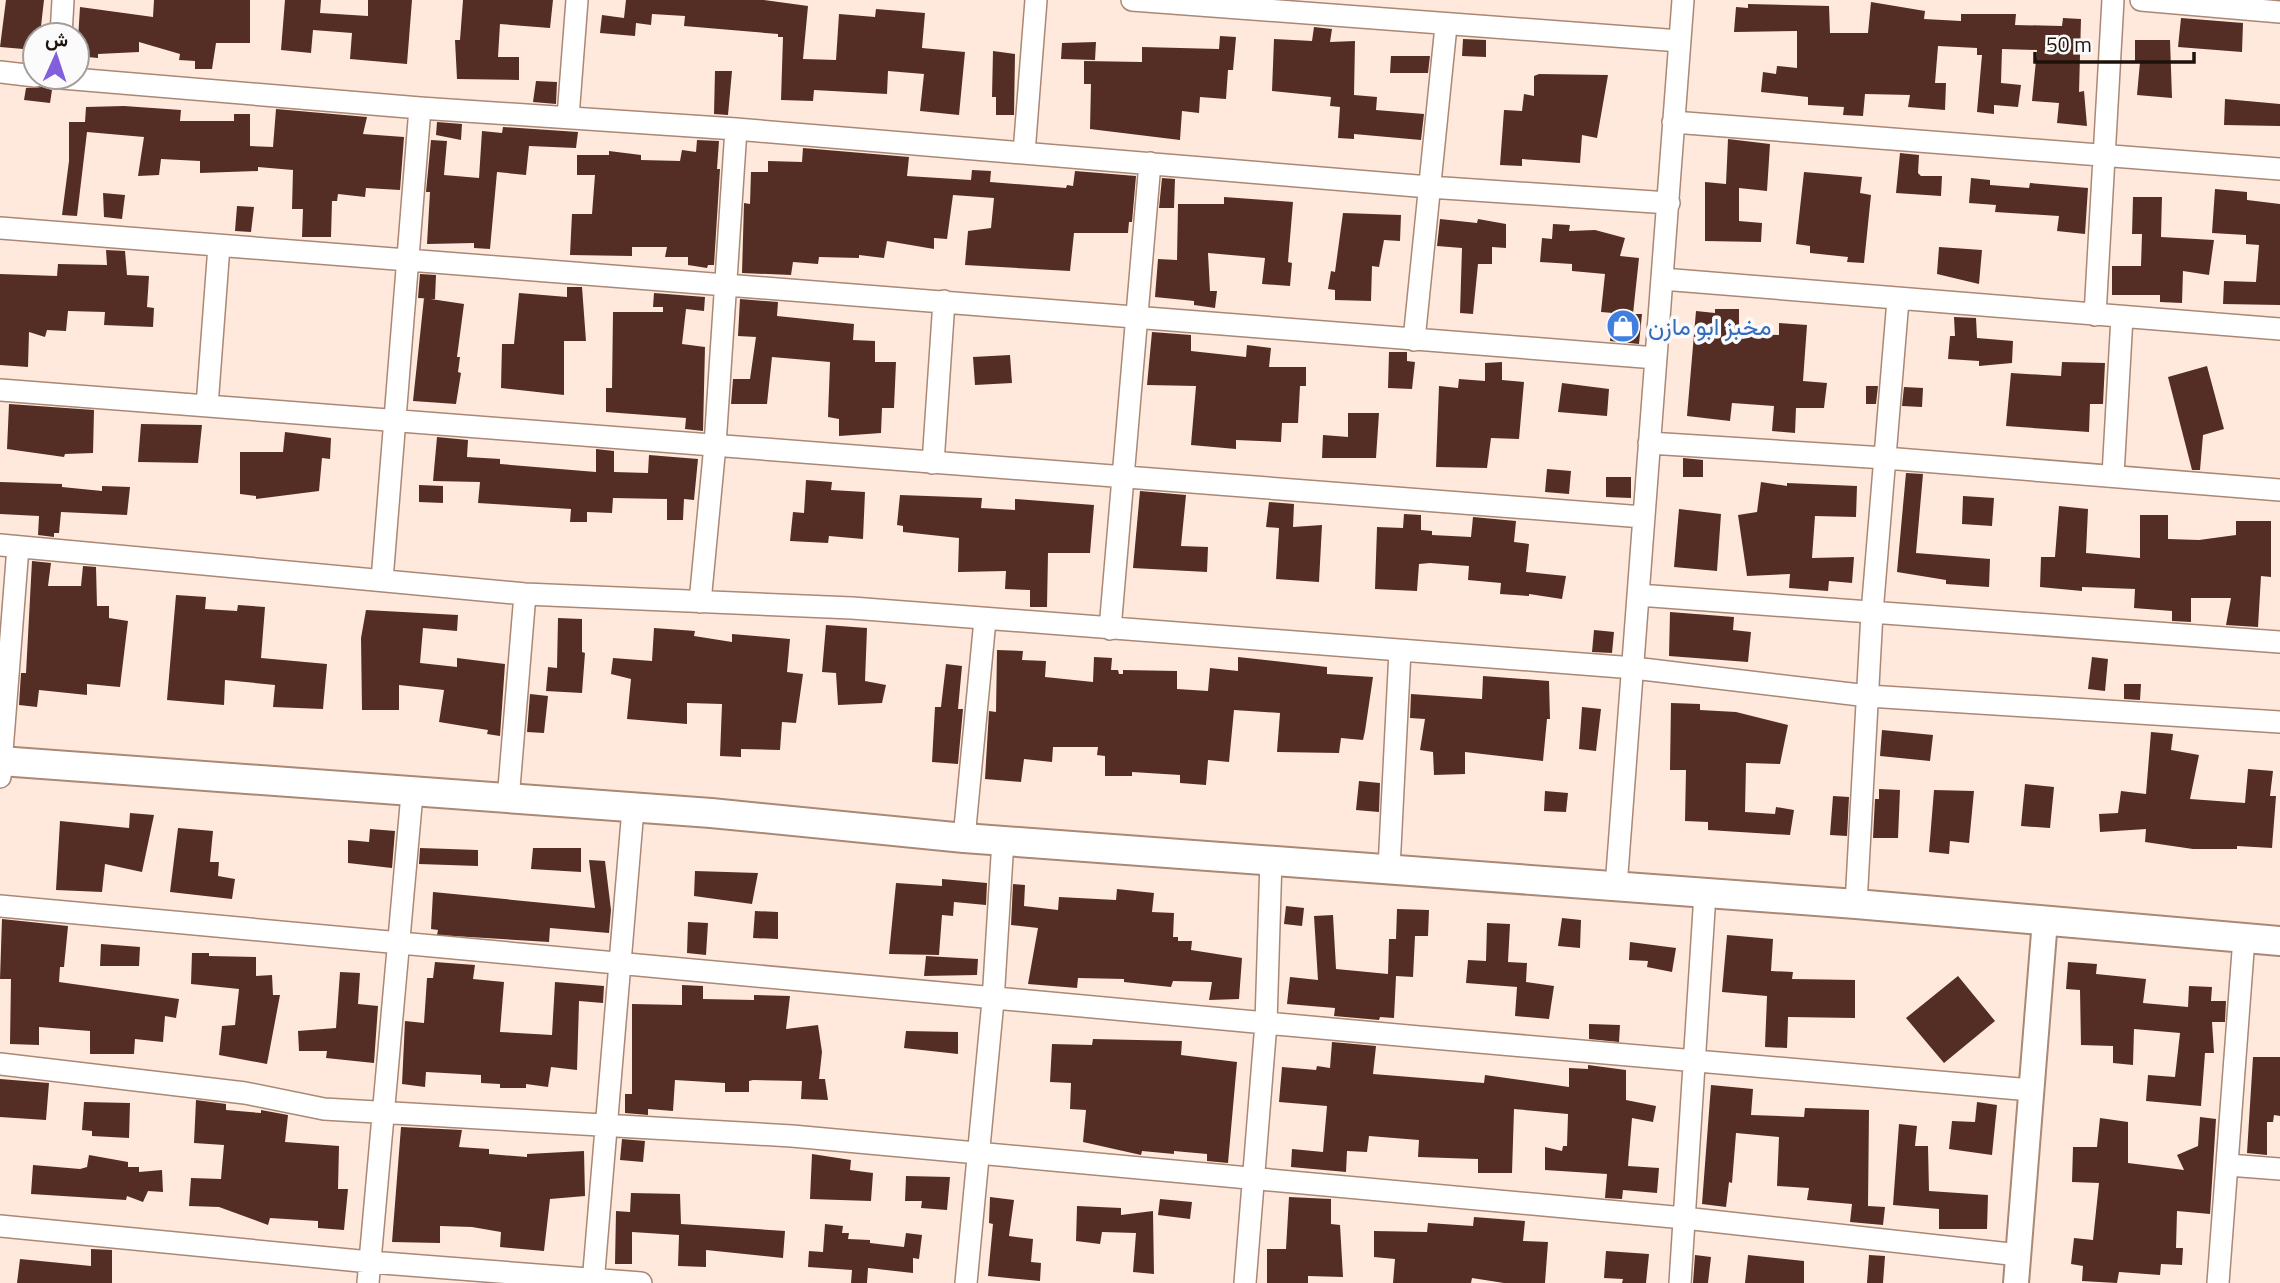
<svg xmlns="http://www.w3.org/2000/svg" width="2280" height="1283" viewBox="0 0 2280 1283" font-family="'Titillium Web',Vazirmatn,sans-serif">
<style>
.building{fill:#542e24}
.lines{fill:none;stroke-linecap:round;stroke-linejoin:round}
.minor-casing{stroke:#a98875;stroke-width:24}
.tertiary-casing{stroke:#a98875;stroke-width:28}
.secondary-casing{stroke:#a98875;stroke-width:32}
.minor{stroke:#fff;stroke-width:21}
.tertiary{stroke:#fff;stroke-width:24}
.secondary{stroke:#fff;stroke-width:28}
.labels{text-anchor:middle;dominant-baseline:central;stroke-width:7;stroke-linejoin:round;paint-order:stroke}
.shop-label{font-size:24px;fill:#366cbe;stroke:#fbfbfb;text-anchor:start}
</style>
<rect width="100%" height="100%" fill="#ffe9dc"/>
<!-- building -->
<path class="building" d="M6,0h38l-4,35h-5v15l-35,-3z
M154,0h96v43h-34l-4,26h-17v-8l-16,-1 1,-6 -41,-12v10l-41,2v4l-21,-2 3,-49 73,10z
M285,0h36l-1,13 48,3v-16h44l-5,64 -57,-5 2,-26 -39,-3 -2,23 -30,-3z
M463,0h90l-3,28 -50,-4 -2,33h21v23l-62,-1 -2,-39h5z
M626,0h138l44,6 -5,53 33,1 3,-46 36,3 1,-8 49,4 -3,35 43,4 -6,63 -39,-4 4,-37 -36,-3 -1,23 -73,-4 -1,11 -32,-1 2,-63h-5v-3l-94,-8 1,-10 -33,-2 -1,11 -15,-2 -1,13 -35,-3 2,-18 22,3z
M1871,2l54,9 -1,8 37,2v-7h55l-1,11 47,1 1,-8 18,1 -2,73 5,-1 3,35 -30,-3 2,-20 -27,-2 5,-51 -35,-1 -1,34 20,2 -3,22 -24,-2v9l-17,-2 5,-57h-5v-7l-39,-2 -3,37h11l-1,27 -37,-3 2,-12 -45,-1 -2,22 -20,-1 1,-8 -36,-2v-8l-47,-5 2,-20 13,2 1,-8 20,2v-37l-63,1 2,-25 12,1v-4l81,2 1,27h38z
M2181,18l62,5 -1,29 -64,-5z
M1314,27l18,2 -2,13 25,-1 -1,54 23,2 -1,13 48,4 -3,26 -67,-6v5l-16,-1 2,-31 -10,-1 1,-9 -59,-6 2,-52 38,2z
M1220,36l16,1 -3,33h-5l-2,29 -26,-2 -1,16 -17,-2 -2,29 -90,-11 1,-45h-7v-23l58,1v-15l77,2z
M1463,39l23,1v17l-24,-1z
M2135,40h35l2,58 -35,-3 3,-33h-5z
M1096,42l-1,18 -34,-1 1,-16z
M993,51l22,3 -1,61h-18v-18h-4z
M1391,56h39l-2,17h-38z
M715,71h17l-4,44 -14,-1z
M1539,74l69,1 -11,63 -15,-3 -2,28 -58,-4v7l-22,-1 4,-55 18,1 2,-17 10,2v-20z
M536,81l21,1 -1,22 -23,-2z
M42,87l10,3 -2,13 -26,-3 2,-12z
M2225,99l55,5v22l-56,-1z
M124,106l57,4 -1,11h54v-7h16v32l23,1 3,-38 91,8 -4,17 41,3 -4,53 -34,-2 -1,9 -27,-3 -1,7h-5l-1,36h-29l1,-28h-11l1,-39 -35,-3v4l-58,2v-12l-39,-2 -2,16 -21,1 6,-39 -57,-5 -10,84 -15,-1 7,-54v-39h16l1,-15z
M437,122l25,2 -1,16 -25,-5z
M503,127l75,5 -2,16 -47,-2 -3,29 -29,-3 -7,77 -16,-1v-5l-47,1 3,-52h-4l5,-52 16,1 -3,34 35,3 3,-47 20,2z
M1728,139l42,5 -3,47 -28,-3v33l23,2 -1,19 -56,-1v-59l21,2z
M697,140l22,1 -2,28h3l-6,96h-6l-1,3 -19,-3v-8h-23l2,-10h-35v9l-62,-1 2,-41h20l3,-39h-18v-20h32v-4l32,4v5l39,1 2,-11 14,2z
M803,148l106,9 -2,19 64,4 1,-10 19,1 -1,11 76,6 1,-3 6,1 2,-15 61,5 -4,46h-3l-1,11h-54l-4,38 -105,-6 3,-34 23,-3 3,-30 -41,-3 -6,44 -13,-1v11l-47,-8 -3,17 -25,-3v3l-40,-1 -1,7 -25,-2 -2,13 -49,-2 2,-70 6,1 1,-32h17v-11l34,1z
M1900,153l19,2 -1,18 3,3h21l-1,20 -45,-3z
M1804,172l58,5 -2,16 11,2 -7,68 -17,-1 1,-5 -38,-4v-7l-14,-2z
M1162,178l13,1 -1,29h-15z
M1971,178l19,2v5l39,3 1,-5 58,5 -3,46 -28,-3 2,-15 -64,-4 1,-7 -27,-2z
M2215,189l32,3v8l33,4v101l-57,-1 1,-23 32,1 3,-37 -13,-1v-9l-34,-2z
M103,193l22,2 -3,24 -18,-2z
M1224,197l69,5 -5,60 4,1 -2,23 -28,-2 3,-26 -57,-5 2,38h7l-2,17 -21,-3v-4l-39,-4 3,-38 19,1 1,-56h46z
M2133,197h29l-1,40 53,3 -5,35 -26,-4 -1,32 -22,-1v-7h-48v-29h29l1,-32h-10z
M237,206l17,1 -3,25 -16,-1z
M1343,213l58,2 -1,26 -16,-1 -5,27 -7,-1 -1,35 -36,-1v-10l-7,-1 3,-18 4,1z
M1440,219l37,4 1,-4 28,5v24l-14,-1v17h-14l-5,50 -13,-1 2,-65 -25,-2z
M1553,224l17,1 -1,6 26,-1 30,8 -5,18 19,2 -6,56h9l-3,30 -29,-3 3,-28 -12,-1 4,-38 -33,-3v-7l-32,-2 2,-24 10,1z
M1939,247l43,3 -3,34 -42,-10z
M106,250l19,1 2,24 22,1 -2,31 7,1 -1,19 -49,-2 1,-13 -37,-1 -2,20 -19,-1 -2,7 -16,-5 -1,35 -28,-2v-91l57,2 1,-12 49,1z
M420,274l16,1 -1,24 -17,-1z
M567,287h15l4,54h-22v54l-63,-7 1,-44h12l5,-51 48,4z
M654,293l51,4 -1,14 -18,-2 -4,35 23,3 -2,84 -18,-2 1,-11 -80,-6v-24h6l1,-76h50v-5h-10z
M424,298l40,6 -7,53h3l-2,15 3,1 -5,31 -43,-3z
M740,299l38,3 -1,14 77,8 -1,16 22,1v21h21l-2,46h-12l-1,25 -42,3v-17l-11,-2 2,-55 -58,-5 -5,47h-36l2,-25h17l6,-42 -18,-1z
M1715,309h24v25l40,1v-12l28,2 -4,56 24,2 -3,25h-28l-1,25 -23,-2 2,-25 -42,-3 -2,18 -43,-5 9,-105 19,2z
M1954,317l22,1 1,20 36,3 -1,22 -33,3v-5l-31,-2 2,-23h5z
M1152,332l39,3v16l55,6 1,-12 24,3 -2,19h37v19h-6l-2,37h-16l-1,19 -45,-2v9l-45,-4 5,-59 -49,-1z
M1389,352h18v9l8,1 -3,27 -24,-1z
M1010,355l2,28 -37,2 -2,-28z
M1502,362v18l22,2 -5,57 -28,-1 -4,30 -51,-1 3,-81 19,2 1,-9 26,2v-18z
M2062,362l43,1 -2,41h-13l-1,28 -83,-6 5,-53 50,3z
M2207,366l17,63 -21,6 -3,35h-8l-24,-93z
M1562,383l47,6 -2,27 -49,-4z
M1866,386h12l-2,18h-10z
M1904,387l19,1 -1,19 -20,-1z
M9,404l85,6 -1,43 -28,1 -1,3 -57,-8z
M1348,413h31l-3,45h-54l1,-23 25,2z
M141,424l61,1 -4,38 -60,-1z
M285,432l46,6 -1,21 -8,-1 -3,33 -63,8v-3l-16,-2v-42h43z
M437,437l31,3 -1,17 33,2v5l96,8v-23l18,2v21l34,1 1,-18 49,4 -4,41 -10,-1 -1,21h-16v-21l-54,-1 -1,15 -25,-1v10h-17l1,-13 -93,-6 2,-21 -47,-1z
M1683,458l20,2v17h-20z
M1547,469l24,2 -2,23 -24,-2z
M1906,473l17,1 -7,79 74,6 -1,28 -43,-3v-4l-49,-8z
M1606,477h25v21l-25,-1z
M806,480l26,2 -1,8 34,2 -2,47 -34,-3 -1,7 -38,-2 3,-29 11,1z
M0,482l62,2v3l40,4v-5l28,1 -3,28 -66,-3 -2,21h-5v4l-16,-2 1,-19 -39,-2z
M1761,482l26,4v-3l70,3 -1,31 -41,-1 -3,42 42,-1 -2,26 -23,-2 -1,10 -39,-3 1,-14 -43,2 -9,-61 19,-3z
M419,485l24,1v17l-24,-1z
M1140,491l46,4 -5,51 27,1 -1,25 -74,-4z
M900,495l82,3 -1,10 34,2v-11l79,6 -4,48h-42l-1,54h-17v-17l-25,-1 1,-18 -48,1 1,-34 -56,-6v-6l-6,-1z
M1963,496l31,2 -2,28 -30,-2z
M1269,502l25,2 -1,23 29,-2 -3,57 -43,-3 3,-51 -13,-1z
M2059,506l29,3 -2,44 54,5v-43h28v24l31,1 37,-5v-14h35v56l-10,-1 -3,51 -32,-2 5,-27h-40v24l-19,-1v-10l-38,-3 1,-19 -53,-2v4l-42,-4 1,-30h14z
M1679,509l42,5 -4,57 -43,-4z
M1404,514l17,1v15l11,1v4l39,2 2,-20 43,4 -2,21 15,2 -3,28 40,4 -4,23 -33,-5v2l-29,-2 1,-11 -33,-3 1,-14 -39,-3 -11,1 -2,27 -42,-2 2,-62 26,1z
M32,561l19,2 -3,23h33l2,-20 13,1 1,39h12v12l19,3 -8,66 -33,-3v11l-48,-5 -2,17 -18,-2 2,-32h5z
M176,595l30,2 -1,12 32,2 1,-6 27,2 -4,51 66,6 -4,45 -50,-2 2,-22 -50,-5 -1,25 -57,-5z
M366,610l92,5 -1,16 -34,-3 -3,35 37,4v-9l48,6 -5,72 -13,-2 1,-4 -49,-8 5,-32 -45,-5v25h-37l-1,-72z
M1670,612l64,5 -1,13 18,2 -3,30 -79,-6z
M558,618l24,1v33l3,1 -3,40 -36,-2 2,-24 9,1z
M826,625l41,3 -2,53 21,4 -4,18 -44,2 -2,-32 -14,-1z
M654,628l41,3 -1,5 38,6v-8l58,5 -3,33 16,2 -7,49 -14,-1 -2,28 -39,-1v8l-21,-1 2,-52 -35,-1v21l-60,-5 4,-40 -20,-5 2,-16 39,3z
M1594,630l20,2 -2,21 -20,-1z
M997,650l26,1 -1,9 24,1 -1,16 48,5 1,-25 18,1 -1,12h7l1,4h4v-4l54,1v18l31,2 2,-23 28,3v-14l89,10v7l46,3 -8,54 -2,9 -22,-2 -2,15 -62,-1 3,-39 -46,-3 -5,52 -21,-2 -2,25 -26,-2v-8l-48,-3v4h-27v-20l-8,-1 1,-8h-45l-1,15 -28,-3 -3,23 -36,-3 4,-68 7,1z
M2092,657l16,2 -3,32 -17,-2z
M946,664l16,2 -4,43h5l-5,55 -26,-2 3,-55h6z
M1483,676l66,5 1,38h-3l-4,42 -78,-9v22l-31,1 -1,-23 -13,-2 5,-31 -15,-1 1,-24 71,5z
M2124,684h17l-1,16 -16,-1z
M530,694l18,2 -4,37 -17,-1z
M1671,703l29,1v6l36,2 52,13 -8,39 -34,-1 -1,49 30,2 1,-7 18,3 -4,25 -82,-5v-8l-23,-1 1,-51h-16z
M1582,707l19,2 -5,42 -17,-2z
M1882,730l51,5 -3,26 -50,-5z
M2151,732l22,2 -2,16 28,5 -9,44 55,4 3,-34 25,2 -3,25h6l-4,52 -35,-2v3h-44l-48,-7 1,-13 -46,3 -1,-18 19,-1 3,-22 25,3z
M1359,781l21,2 -1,29 -23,-2z
M2025,784l29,3 -4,41 -29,-2z
M1879,789l21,1 -2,48h-25l2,-39h4z
M1934,790l40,1 -5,52 -19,-2 -1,13 -20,-2z
M1545,791l23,2 -2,19 -22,-1z
M1833,796l16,1 -2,39 -17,-1z
M130,813l24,2 -12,57 -37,-8 -3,28 -46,-2 4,-69 69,7z
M178,828l35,3 -3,31h9l-1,14 17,3 -3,20 -62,-7z
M370,829l25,2 -3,37 -44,-5v-23l21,2z
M420,848l58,2v16l-59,-2z
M533,848h48v24l-50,-3z
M589,860l16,1 6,49 -2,23 -59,-5 -1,14 -112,-7 1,-5 -7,-1 2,-37 162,16z
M695,871l63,2 -6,31 -58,-8z
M942,879l45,4 -1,22 -32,-3 -1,14 -11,-1 -3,40 -50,-1 7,-71 46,3z
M1013,884l12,1 -1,21 34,4 1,-13 57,3 1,-11 37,4 -2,19 22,1 -1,24h5v4h14l-1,9 51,8 -3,41 -30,1 3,-18 -39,-1 -2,6 -47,-5v-3l-46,-1 -1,10 -49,-4 10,-56 -27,-3z
M1286,906l18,2 -2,18 -18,-2z
M1397,909l32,1 -1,26h-13l-2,41 -17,-1 -2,42 -14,-1 -1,3 -45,-4 1,-8 -48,-4 3,-27 28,3 -4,-64 19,-1 3,54 52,5 1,-35h7z
M755,911l23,1v27l-25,-1z
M1562,918l19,2 -1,28 -22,-2z
M2,919l66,7 -4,41h-4l-1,15 120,17 -3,19 -11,-2 -2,26 -28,-3 -1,15h-44v-23l-51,-4v18l-29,-1 1,-65h-11z
M688,922l20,1 -2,32 -19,-2z
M1487,923l23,1 -2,38 19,1 -1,19 28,4 -5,33 -34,-3 2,-29 -51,-4 2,-23 18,1z
M1727,935l46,4 -2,32 22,1 -1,7 63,1v38l-67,-1 -1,31 -22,-1 2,-51 -45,-4z
M1630,942l46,6 -4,24 -25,-5 1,-6 -19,-1z
M101,944l39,3 -1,19h-39z
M192,953h17v3l47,1v19l16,-1 1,20h7l-13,69 -48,-9 3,-29 13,-1 4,-36 -48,-5z
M926,956l52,3 -1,16 -53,1z
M435,962l40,3 -2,14 31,3 -4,50 52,3 3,-53 49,4 -1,17 -24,-2 -2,69 -26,-3 -3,20 -22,-3v4h-26v-4l-19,-1v-8l-55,-3 -1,15 -23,-3 3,-63 19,2 3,-45h6z
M2068,962l29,2 -1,10 50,5 -3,24 45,4 1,-21 23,1 -1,14h15l-1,21h-13l2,31h-9l-4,53 -55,-5 2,-26 27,2 5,-44 -46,-4 -1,36 -20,-2v-17l-32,-1 -1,-55 -14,-1z
M340,972l20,1 -2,31 20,2 -4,57 -48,-5 1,-7h-28l-1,-20 38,-3z
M1958,976l37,45 -51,42 -38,-45z
M682,985l21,1v13l51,1v-5l36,1 -4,33 32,-4 4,27 -3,27h6l3,21 -27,-1 1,-18 -49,-1 -4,1v11h-24v-9l-50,-3 -2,31 -25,-2v6l-23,-2v-19h7v-90l50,1z
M1589,1024l31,1 -1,17 -30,-3z
M906,1031l52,1v22l-54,-6z
M1093,1039l89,2 -1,14 56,7 -9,101 -21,-2v-7l-33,-3v3l-32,-3 -1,4 -58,-13 3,-32 -16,-1 1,-26 -21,-1 2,-38 40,1z
M1332,1042l44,4 -3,28 111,9 1,-8 84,12v-19l19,1v-4l38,5v30l30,6 -3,16 -21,-4 -4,48 31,2 -2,25 -34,-3 -1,9 -17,-1 2,-24 -62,-4v-23l17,4 1,-5h4l1,-32 -54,-5 -2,64h-34v-14l-60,-2 1,-17 -50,-4 -2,16 -20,-1 -1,21 -55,-5 1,-18 31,3 4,-46 -48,-4 3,-35 34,3 1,-4 13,2z
M2253,1057h27v59l-6,-1 -1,7h-6v33l-20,-2z
M0,1079l49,4 -3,37 -46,-3z
M1711,1085l42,4 -2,26 53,2 1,-9 64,2 -1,96 17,1 -2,18 -33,-3 2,-18 -45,-4 2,-12 -32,-2 2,-49 -43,-4 -4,50 -3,-1 -3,25 -24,-3z
M196,1100l30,4v6l35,3v-3l27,5 -3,27 54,4 -1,43h10l-4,41 -26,-2v-7l-48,-3 -2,7 -49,-18 -30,-1 2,-28 30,1 3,-34 -30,-2z
M84,1102l46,1 -1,35 -37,-2v-5l-10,-1z
M1977,1102l20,3 -5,50 -43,-6 3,-28 23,1z
M2200,1117l16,2 -6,95 -33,-3 -1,37h7l-1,17 -21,-1 -1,11 -41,-3 -2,11 -35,-2 1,-15 -12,-2 3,-26 19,2 6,-57 -27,-1 1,-35h24l3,-29 28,4v41l56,7 -7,-15 21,-9z
M1899,1124l18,2 -2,20h13l1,45 59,4 -1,34h-48v-20l-46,-4z
M401,1127l61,3 -3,17 30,2v5l38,3v-3l57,-3 1,45 -35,3 -6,52 -44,-4 1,-15 -29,-5 -32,-1v17l-48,-1z
M622,1139l23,2 -2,21 -23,-2z
M812,1154l39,6 -1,10 23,3 -2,28 -61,-2z
M89,1155l39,7v5h11v5l23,-2 1,22 -15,-1 -5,11 -16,-6 -1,4 -95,-6 2,-29 47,4 7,-2z
M906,1176l44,1 -3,33 -26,-2 1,-7h-17z
M631,1193l49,1 1,30 104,7 -2,27 -77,-8v17l-28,-1 1,-31 -47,-3v32h-17l1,-53 14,1z
M990,1197l24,3 -5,36 24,3 -2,23 10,1 -1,18 -52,-5 5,-52 -4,-1z
M1289,1197l42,2v25l9,1 3,52 -35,-1v7h-41v-34h19z
M1160,1199l32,3 -2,17 -32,-4z
M1077,1206l44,2v7l32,-4 1,63 -21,-2 3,-39 -34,-1 -2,12 -24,-3z
M1474,1217l51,4 -2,20 25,1 -3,41h-41l-32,-5 -1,5h-78l2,-24 -21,-2v-26l53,1 1,-9 45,3z
M825,1224l18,2 -1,7h7l-1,6 22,1v3l34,4 2,-14 16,2 -3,24 -6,-1v15l-45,-5 -1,15h-16l1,-13 -44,-3 1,-16 14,1z
M91,1249l21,1v33h-95l3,-24 71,7z
M1606,1251l43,3 -3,29h-24l1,-4 -19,-1z
M1695,1255l16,2 -3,26h-15z
M1748,1255l56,6v22h-59z
M1869,1255l16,1 -2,27h-16z"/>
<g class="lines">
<defs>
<path id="minor" d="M1132,0l548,41
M2141,0l139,12
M61,35l2,-35
M0,72l35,4
M50,77l370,31 316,21 693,58 240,16
M568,117l9,-117
M1673,122l607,47
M1024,153l12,-153
M0,228l1656,130
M1662,279l618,50
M2095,315l18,-315
M1414,340l32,-314
M0,390l1643,127
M207,406l12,-160
M1649,443l236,15 395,32
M933,463l11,-162
M2113,475l9,-158
M0,545l525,49 327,14 782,60 234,28 412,26
M382,580l38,-472
M1638,595l642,47
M700,602l15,-157 21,-316
M1110,629l40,-466
M0,777l18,-230
M508,800l17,-206
M964,838l21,-218
M1389,868l11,-217
M1616,887l67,-887
M1856,904l16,-291 26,-313
M0,906c422,43 844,80 1266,117 255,23 510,47 765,67
M0,1064l245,29 79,16 468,27 892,82 335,37
M2228,1165l52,4
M0,1226l370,36 271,21
M368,1283l44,-489
M593,1283l40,-474
M966,1283l27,-282 10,-161
M1245,1283l21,-260 5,-164
M1680,1283l25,-389
M2218,1283l26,-345"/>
<path id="tertiary" d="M2016,1283l29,-363"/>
<path id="secondary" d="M0,761l711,52 253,25 892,66 424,37"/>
</defs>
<!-- minor casing -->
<use href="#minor" class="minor-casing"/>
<!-- tertiary casing -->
<use href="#tertiary" class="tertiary-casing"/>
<!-- secondary casing -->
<use href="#secondary" class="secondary-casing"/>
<!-- minor -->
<use href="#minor" class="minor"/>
<!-- tertiary -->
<use href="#tertiary" class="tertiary"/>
<!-- secondary -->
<use href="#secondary" class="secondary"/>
</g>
<!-- icons -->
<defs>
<symbol id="shop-disc" viewBox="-11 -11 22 22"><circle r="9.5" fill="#3f7fe0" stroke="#fbfbfb"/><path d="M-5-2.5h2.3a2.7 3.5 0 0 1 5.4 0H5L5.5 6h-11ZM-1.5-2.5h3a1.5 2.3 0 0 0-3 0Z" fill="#fff"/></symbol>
</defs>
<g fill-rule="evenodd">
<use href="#shop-disc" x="1604" y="307" width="38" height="38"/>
</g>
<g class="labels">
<!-- shop labels -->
<g class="shop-label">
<text x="1648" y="326">مخبز ابو مازن</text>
</g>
</g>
<!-- north arrow -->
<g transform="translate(56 56) rotate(3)"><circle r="33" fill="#fbfbfb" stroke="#a39e9b" stroke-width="2"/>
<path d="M0-5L12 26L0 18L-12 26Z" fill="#8260db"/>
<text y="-10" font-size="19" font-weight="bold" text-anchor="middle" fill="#1e120b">ش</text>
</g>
<!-- scale -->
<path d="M2035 52v10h159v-10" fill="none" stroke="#1e120b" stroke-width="3.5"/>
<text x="2046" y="52" font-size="21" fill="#1e120b" stroke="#fbfbfb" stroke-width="5" paint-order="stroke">50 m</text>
</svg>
